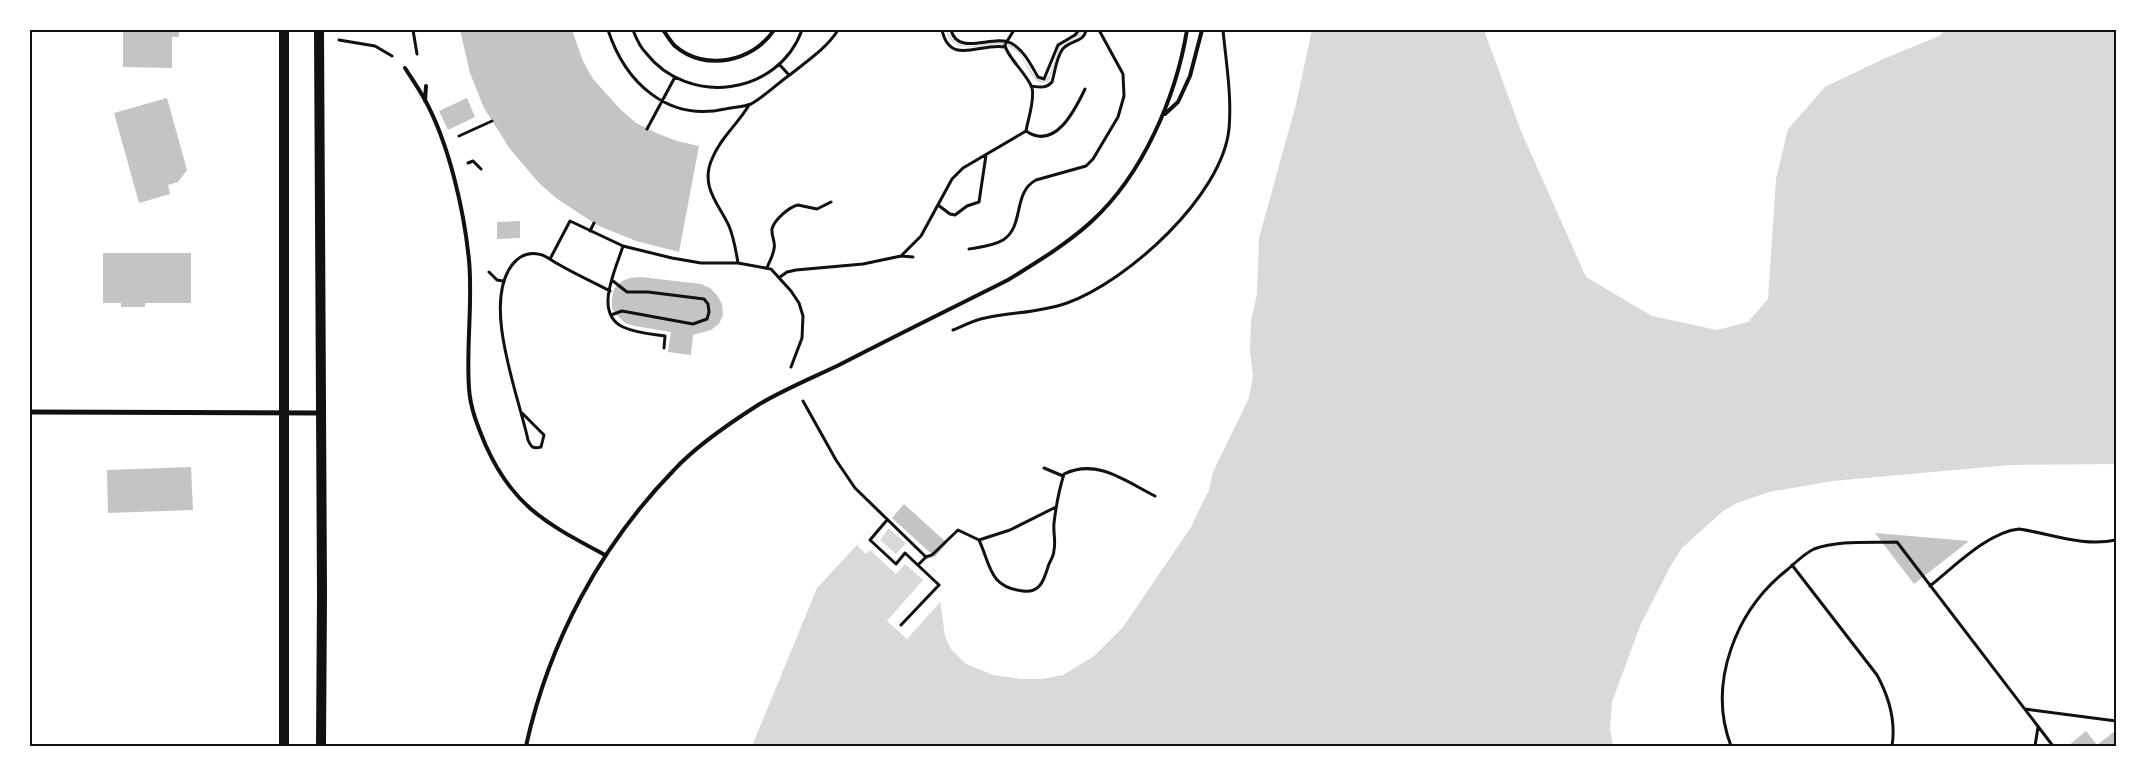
<svg xmlns="http://www.w3.org/2000/svg" width="2146" height="776" viewBox="0 0 2146 776" font-family="Ubuntu,sans-serif">
<style>
.water{fill:#d9d9d9}
.pier{fill:#fff}
.building{fill:#c4c4c4}
.lines{fill:none;stroke-linecap:round;stroke-linejoin:round}
.path{stroke:#111;stroke-width:3}
.service{stroke:#111;stroke-width:4}
.minor{stroke:#111;stroke-width:5}
.secondary{stroke:#111;stroke-width:10}
.neatline{fill:none;stroke:#111;stroke-width:2}
</style>
<rect width="100%" height="100%" fill="#fff"/>
<!-- water -->
<path class="water" d="M946,30c4,4 6,11 12,14 17,8 39,-10 55,2 11,8 19,33 30,35l6,-5 11,-31 14,-7 9,-8 -3,6 -19,10 -11,32 -2,4 -8,1c-13,-6 -15,-32 -33,-37 -21,-7 -52,15 -61,-16z
M1312,30h172l37,101 65,146 66,39 65,14 31,-8 20,-23 8,-120 12,-50 37,-42 56,-27 58,-24 6,-6h171v434l-106,1 -177,16 -64,11 -32,11 -14,8 -41,37 -11,17 -31,61 -28,76 -2,27 3,17h-861l65,-158 63,-68 56,51 9,65 6,13 15,15 27,11 28,4h21l21,-4 31,-19 29,-29 68,-100 18,-37 4,-18 36,-74 4,-22 -3,-24 1,-31 6,-27 2,-56 37,-134z"/>
<!-- pier -->
<path class="pier" d="M880,520l9,8 -9,12 16,14 10,-11 33,31 4,25 -36,40 -20,-18 36,-41 -18,-16 -9,10 -26,-24 -4,4 -9,-9z"/>
<!-- building -->
<path class="building" d="M123,30h56v7h-7v31l-49,-1z
M460,30h112l11,31 10,18 28,31 15,13 23,11 18,7 22,5 -20,106 -43,-11 -39,-16 -41,-27 -17,-15 -29,-34 -26,-41 -14,-35z
M167,98l20,72 -9,12 -10,3 2,9 -31,9 -25,-90z
M467,98l8,19 -27,13 -9,-19z
M520,221v17l-23,1v-17z
M103,253h88v50h-46v4h-24v-4h-18z
M641,277l60,7 9,4 7,7 5,9 1,11 -4,9 -8,6 -18,5 -2,20 -23,-3 3,-20 -36,-6 -10,-3 -10,-10 -3,-5v-10l2,-9 8,-8 8,-3z
M191,467l2,43 -85,3 -1,-43z
M904,504l43,39 -12,14 -43,-39z
M1875,533l94,8 -55,43z
M2086,731l11,14 18,-14 1,15h-48z"/>
<g class="lines">
<!-- path -->
<path class="path" d="M413,30l4,24
M608,30c17,52 59,92 117,79 8,-2 19,-2 26,-5 14,-8 27,-21 40,-30 16,-13 36,-26 47,-44
M633,30c3,8 7,17 13,23 42,54 132,43 156,-23
M942,30c8,37 39,12 63,17
M951,30c7,27 42,4 60,13 13,7 20,22 27,34l6,2 14,-34 17,-10 4,-5
M339,40l36,6 17,10
M1006,43l8,-13
M1005,45c1,11 23,30 27,43 3,12 -4,31 -6,43 29,20 49,-21 59,-42
M779,64l10,11
M1031,86c8,1 15,3 21,-4 3,-10 4,-23 10,-32 7,-10 22,-7 24,-20
M647,129l28,-52
M459,136l33,-15
M468,163l5,-2 8,8
M938,205l12,9 5,1 12,-9 12,-4 7,-47
M590,231l4,-8
M623,246c-7,23 -30,67 0,81 13,6 28,7 42,9l-1,12
M969,249c11,-2 24,-3 34,-9 22,-14 9,-47 33,-60l50,-14 7,-7 25,-42 6,-21 -1,-22 -24,-44
M901,256l20,-20 31,-57 11,-11 63,-37
M550,259l20,-38 53,25 49,12 29,5h37l33,6 20,22 8,12 4,13 -1,22 -11,29
M738,263c-2,-12 -4,-25 -9,-37 -11,-23 -29,-40 -17,-67 8,-21 26,-35 37,-54
M767,268c2,-6 6,-12 7,-19 2,-7 -3,-13 -2,-20 2,-9 17,-22 26,-24l19,4 14,-7
M489,272l8,8 6,1
M780,277l7,-5 9,-2 67,-6 38,-8 12,1
M611,315l11,-4 71,13 14,-5 2,-7 -1,-8 -4,-5 -56,-7h-21l-14,-11
M953,330c10,-4 21,-10 32,-12 27,-6 54,-5 82,-15 61,-22 155,-107 162,-174 3,-33 -3,-67 -6,-99
M803,401l33,59 19,28 71,69 -8,8
M522,413l22,22 -3,12c-8,2 -10,0 -13,-7 -10,-46 -46,-136 -16,-175 7,-9 15,-13 26,-11 8,1 14,7 20,10 17,10 35,18 52,27
M1044,468l19,8
M887,520l-17,20 26,24 9,-11 34,32 -38,40
M979,540l31,-10 46,-23
M926,557l6,-2 26,-25 21,10c12,26 10,47 44,51 19,2 21,-13 26,-27 2,-4 5,-9 5,-14 2,-9 -1,-18 0,-27 2,-17 5,-33 10,-49 33,-16 61,7 91,22
M1792,565l85,110c12,22 19,46 15,71
M1930,586c24,-19 58,-54 89,-57 33,5 64,18 97,11
M2025,709l91,12
M1731,746c-24,-63 5,-136 56,-176 8,-7 18,-17 27,-21 25,-9 57,-6 83,-7l156,204
M2035,746l3,-19"/>
<!-- service -->
<path class="service" d="M663,30c4,5 7,11 12,16 30,26 78,16 99,-16
M405,68c7,11 14,21 20,32 24,44 39,110 44,160 4,42 -3,85 0,128 1,20 9,39 17,58 28,62 62,78 119,109
M425,101l1,-15
M1165,114l13,-12 12,-26 12,-46
M526,746c23,-104 74,-200 148,-276 20,-22 59,-49 84,-65 25,-15 54,-27 81,-40 56,-29 113,-57 169,-85 29,-18 59,-36 84,-59 51,-47 84,-124 95,-191"/>
<!-- minor -->
<path class="minor" d="M30,412l291,1"/>
<!-- secondary -->
<path class="secondary" d="M284,30v716
M319,30l3,564 -1,152"/>
</g>
<!-- border -->
<rect width="2146" height="776" fill="none" stroke="#ffffff" stroke-width="62"/>
<rect x="31" y="31" width="2084" height="714" class="neatline"/>
</svg>
